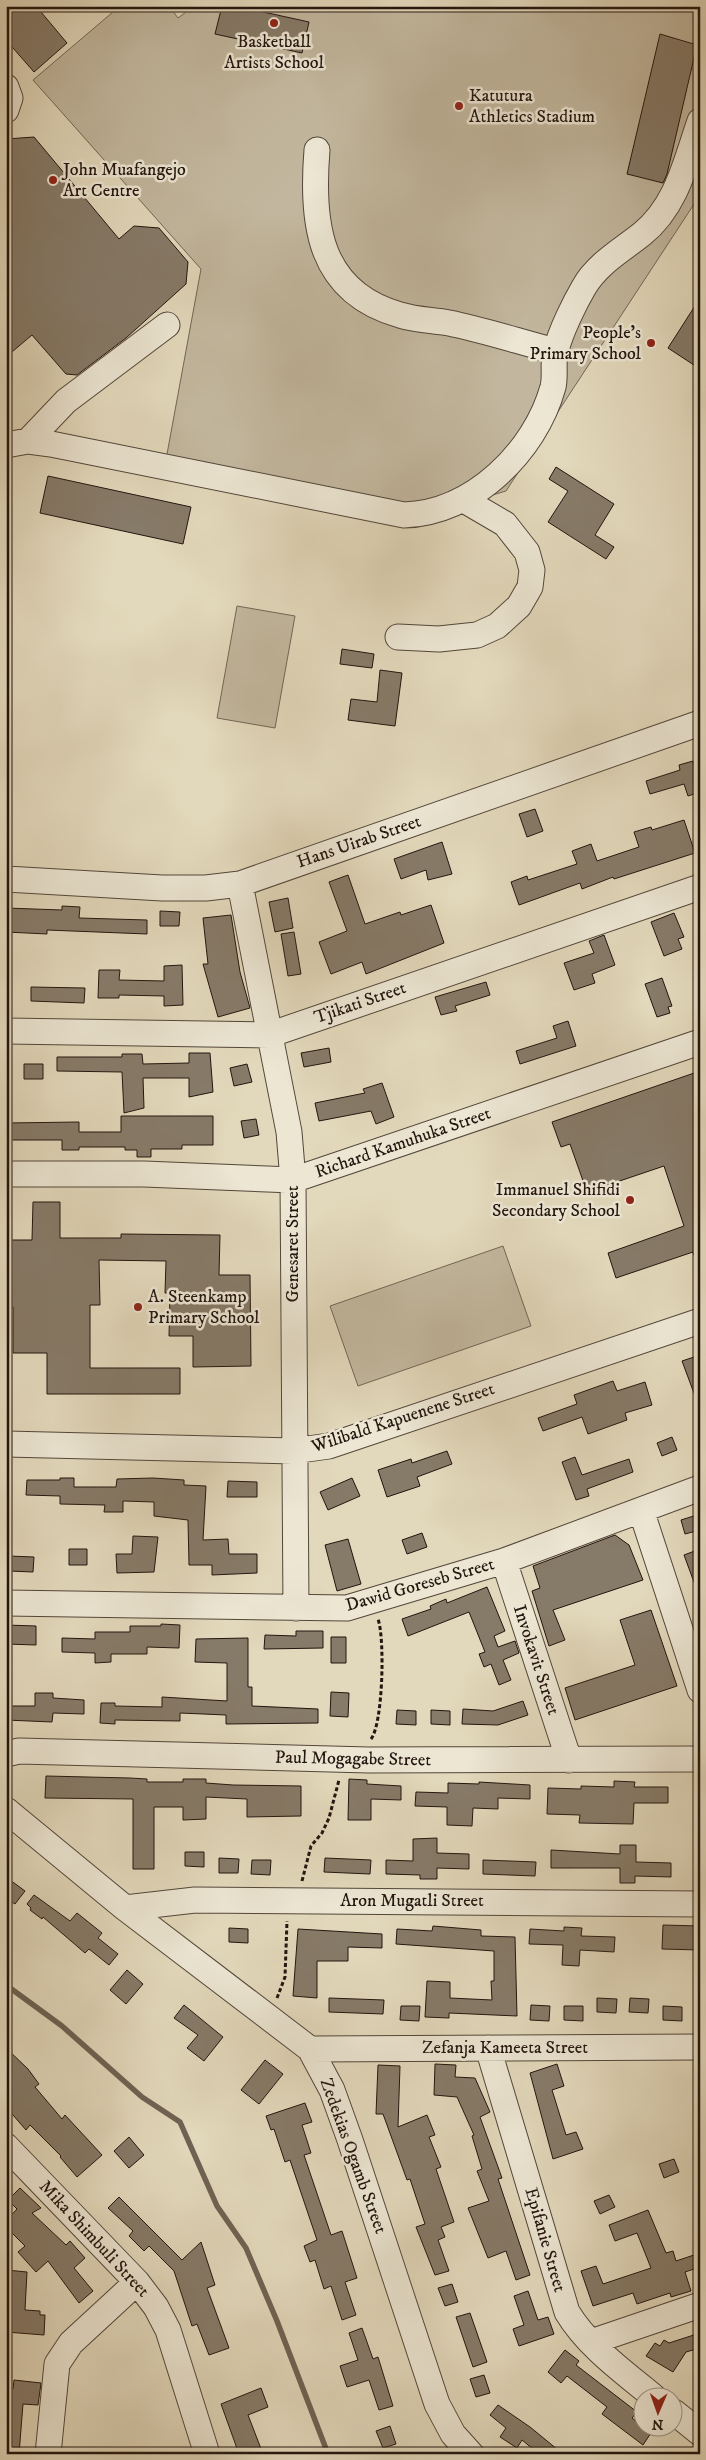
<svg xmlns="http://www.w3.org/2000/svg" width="706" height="2460" viewBox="0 0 706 2460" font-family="'IM FELL DW Pica',serif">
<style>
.green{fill:#c2b79e;stroke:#726656}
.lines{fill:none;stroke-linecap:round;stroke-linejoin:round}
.stream{stroke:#6f6253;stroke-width:5.5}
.building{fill:#867a68;stroke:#23150f}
.minor-casing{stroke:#53463a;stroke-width:27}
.path{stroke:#23150f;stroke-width:3;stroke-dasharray:4 2.5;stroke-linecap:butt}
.minor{stroke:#ece6d3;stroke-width:25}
.poi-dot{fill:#8f2418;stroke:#ece6d3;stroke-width:2}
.labels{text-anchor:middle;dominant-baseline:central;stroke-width:5;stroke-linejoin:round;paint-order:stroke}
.poi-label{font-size:18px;fill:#23150f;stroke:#ece6d3;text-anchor:start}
.street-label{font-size:18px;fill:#23150f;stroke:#ece6d3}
</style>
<rect width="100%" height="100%" fill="#e2d8bb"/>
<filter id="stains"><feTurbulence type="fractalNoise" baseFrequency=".004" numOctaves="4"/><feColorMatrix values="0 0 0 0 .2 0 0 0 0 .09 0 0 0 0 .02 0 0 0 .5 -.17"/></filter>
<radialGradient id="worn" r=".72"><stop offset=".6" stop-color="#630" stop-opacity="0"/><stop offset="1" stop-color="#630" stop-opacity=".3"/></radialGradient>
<!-- green -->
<path class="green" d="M120,6h49l9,12 16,-12h506v189l-194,296 -83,25 -258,-51 36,-196 -168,-189z
M237,606l58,10 -20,112 -58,-10z
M503,1246l28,80 -173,60 -28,-80z"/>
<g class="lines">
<!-- stream -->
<path class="stream" d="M6,1985l56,41 80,71 38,25 37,84 29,42 31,73 51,133"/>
</g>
<!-- building -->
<path class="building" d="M16,6h20l31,37 -33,29 -28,-32v-26z
M222,6h14l73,16 -7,31 -87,-19z
M660,34l37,11 -30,129 -4,9 -36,-9z
M34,137l85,102 15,-13 25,2 29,34 -2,22 -60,54 -49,37 -11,-1 -34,-39 -26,22v-218z
M700,298v71l-32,-21z
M556,467l58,37 -19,31 19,12 -8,12 -58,-37 20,-31 -19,-12z
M48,476l143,31 -8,37 -143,-31z
M342,649l32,5 -2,14 -32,-4z
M380,670l22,3 -7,53 -47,-6 3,-21 26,3z
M693,761l7,23v8l-12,4 -4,-12 -34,10 -4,-13 34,-11 -1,-5z
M535,809l8,22 -16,6 -8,-23z
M684,820l11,33 -81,26 -1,-2 -31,12 -2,-6 -61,22 -8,-23 16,-6 1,4 49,-16 -5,-13 19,-7 6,17 42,-14 -5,-15 17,-5 1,3z
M442,842l10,32 -24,6 -2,-10 -25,9 -7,-20z
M348,875l17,49 35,-12 1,3 30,-10 13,38 -78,31 -4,-12 -31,12 -12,-32 28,-11 -18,-49z
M288,898l5,30 -18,4 -6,-30z
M62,906l18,1 -1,11 68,2v14l-100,-4v4l-41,-2v-24l56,2z
M160,911l20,1 -1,14h-19z
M674,913l10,24 -6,2 4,10 -18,7 -13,-34z
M231,915l9,57 10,36 -32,9 -15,-53h5l-5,-46z
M294,932l7,42 -13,2 -7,-42z
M604,935l11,30 -23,9 3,9 -21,7 -10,-27 30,-10 -5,-12z
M182,965l1,40 -19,1v-10l-45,-1v3h-21l1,-28h21l-1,10 45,1v-15z
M662,978l10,28 -4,1 2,6 -13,4 -12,-33z
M486,982l4,13 -35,11 2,5 -16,4 -6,-18z
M31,987l54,1 -1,15 -53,-2z
M568,1021l8,25 -56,18 -4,-13 41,-13 -4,-12z
M329,1048l2,14 -27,5 -3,-14z
M189,1053h21l3,39 -24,5v-19h-46l1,30 -20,5 -2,-41 -65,-1v-14h65v-3h20l1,10 46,-1z
M24,1064h19v15h-19z
M247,1064l5,18 -18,4 -4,-18z
M700,1071v193h-3l-4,-12 -77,26 -8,-25 76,-27 -20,-60 -77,26 -17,-48 -9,3 -9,-25z
M382,1083l12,34 -18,7 -5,-13 -52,10 -4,-18 50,-10 -2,-4z
M121,1116h92v29h-31v4h-31v8h-14v-7h-12v-3h-46v3h-17v-10h-56v-17l73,-1v10h42z
M256,1119l3,16 -15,3 -3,-17z
M33,1202h27v36h61v-4l99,1 -1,40h31l1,91 -58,1v-31h-24l1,-43h-5l1,-32 -67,-1 1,45h-10v63h90v26h-133v-41h-34v-46h-7v-67h26z
M700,1355v49h-2l-16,-43z
M613,1381l4,10 28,-9 7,23 -27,8 2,7 -39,14 -6,-17 -39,14 -5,-13 39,-14 -3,-9z
M672,1437l5,13 -15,6 -5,-13z
M447,1451l5,13 -35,13 3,9 -33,11 -9,-27 33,-11 1,4z
M575,1457l7,18 47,-16 4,13 -46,17 2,7 -13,4 -14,-38z
M60,1478h14v9h42l1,-8 36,-1 31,2v5l22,1 -3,54 25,-1 1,15h28v19l-45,2v-10h-23l-1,-45 -34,-4v-14l-31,-1v11h-19l1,-7 -45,-1v-8l-34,-1 1,-15h33z
M352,1478l8,18 -32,14 -8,-18z
M228,1481l29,1v15h-30z
M700,1514v16l-15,4 -4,-14z
M422,1533l5,14 -20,7 -5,-14z
M615,1535l14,10 14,35 -90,30 12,30 -16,6 -17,-55 8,-3 -7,-22z
M133,1536l25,1 -4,35 -37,1 -1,-19h16z
M348,1539l13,45 -24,7 -12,-46z
M69,1549h18v16h-18z
M700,1549v44h-2l-14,-38z
M9,1556l25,1 -1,15 -24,-1z
M487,1587l18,44 -11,5 4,11 17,-6 4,12 -16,7 8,20 -12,5 -8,-21 -7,3 -5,-13 6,-2 -16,-40 -61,24 -6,-17 29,-10 -1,-3 16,-7 1,4z
M651,1610l26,76 -102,34 -10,-32 70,-23 -15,-45z
M161,1624l19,1 -1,23 -32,-1v7h-36v8l-16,1v-10l-33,-1v-14l33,1v-7h35v-6h31z
M6,1625l30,1v19l-30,-1z
M296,1631h27v17l-59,1 1,-14 31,1z
M331,1637h15v26h-15z
M248,1638v49h4v19l66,3v14l-92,1v-9l-46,-2v8l-65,-1v4l-15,-1 1,-20h14v3l47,1v-10l65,4v-38l-32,-1 1,-23z
M331,1692l18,1 -1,24 -18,-1z
M35,1693h18v5l31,2v14l-31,-1 -1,9 -46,-2v-14h29z
M523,1701l5,14 -30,10 -36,-1 1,-15 30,2z
M397,1710l19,1v14l-20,-1z
M431,1710l19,1v14l-19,-1z
M46,1776l84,2 17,1v3h36v-3h23v4l27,2 68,1v30l-54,1v-18l-41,-2v22l-23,1v-13h-29v62h-21v-70l-88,-1z
M349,1779l18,1v4l34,2v14l-30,-1v21h-23z
M614,1781l21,1 -1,5h34v16h-34l-1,21 -54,-1 1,-8 -33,-1 1,-26 33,1v-3l33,1z
M479,1782l51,3v14l-32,-1v11l-25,-1 -1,18 -25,-1v-18l-32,-1 1,-14 32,1v-10l31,1z
M437,1838v15l32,1v15l-32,-1v11h-17v-4l-34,-1v-14l27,1v-22z
M620,1845h16v17l35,1v14l-36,-1v7h-15v-15h-69v-18l69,4z
M185,1852h19v15l-19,-1z
M219,1858l20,1 -1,14h-19z
M325,1858l46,2 -1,14 -46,-2z
M252,1860h19l-1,15 -19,-1z
M483,1860l53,2 -1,14 -52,-2z
M6,1877l19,14 -10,13 -9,-6z
M34,1895l36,26 7,-8 25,20 -4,5 20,16 -9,11 -20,-16 -4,4 -42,-36 -1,2 -12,-9 1,-2 -4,-4z
M663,1925l37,1v24l-38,-1z
M433,1926l48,4v6l34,1 2,79 -68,-3v5l-24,-1 2,-36 23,1v16l42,2 -1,-19h3v-30l-98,-7 1,-15 35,2z
M564,1927l18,1 -1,8 34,1 -1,15 -34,-2 -1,16 -17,-1 1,-20 -34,-1 1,-15 34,2z
M229,1928l19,1v14l-19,-1z
M298,1929l84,5v14l-34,-1v14h-31v37l-24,-2z
M127,1970l16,14 -17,20 -16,-14z
M329,1998l55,2 -1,14 -54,-2z
M597,1998l20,1 -1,14 -19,-1z
M630,1998l19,1 -1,14 -19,-1z
M184,2005l39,32 -19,24 -17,-13 11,-13 -24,-17z
M531,2005l19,1 -1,15 -19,-1z
M401,2006h19l-1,15 -19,-1z
M564,2006h19v15l-19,-1z
M663,2006l19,1v14l-19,-1z
M6,2048l22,21 11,15 -4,3 27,32 3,-4 37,40 -25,22 -17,-20 1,-1 -31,-31 -4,5 -20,-23z
M265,2060l18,14 -24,30 -18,-14z
M435,2064l21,1 -1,12 20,1 15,34 -10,5 22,61 -4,1 32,96 -14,5 -10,-29 -18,7 -20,-50 21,-7 -12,-30 5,-2 -10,-33 2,-1 -17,-38 -23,-2z
M557,2064l7,22 -12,4 14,45 10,-3 7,17 -30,10 -23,-86z
M378,2065l22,1 -2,61 29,-12 8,20 -6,2 12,30 -5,2 18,53 -13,5 4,10 -7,3 11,31 -14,4 -19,-48 9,-3 -15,-45 -3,1 -24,-66h-7z
M305,2103l7,19 -10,3 9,28 -7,2 27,80 11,-4 15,47 -12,4 11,33 -14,5 -11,-34 -7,3 -9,-29 -5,2 -6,-16 13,-6 -27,-80 -5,2 -11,-33 -3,1 -5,-14z
M129,2137l15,18 -15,13 -15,-17z
M674,2159l5,13 -15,6 -5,-14z
M20,2188l21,20 -9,5 34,32 4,-4 15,17 -11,10 19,23 -14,12 -31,-42 -12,11 -18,-20 7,-6 -19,-19v-6l11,-12 -9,-9z
M609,2195l6,12 -15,7 -6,-13z
M119,2197l63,63 19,-18 14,43 -8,3 22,60 -20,7 -12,-31 -5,2 -18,-55 -25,-25 -5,5 -15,-15 4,-5 -25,-23z
M648,2210l18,43 7,-2 3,10 24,-8v14l-15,5 6,19 -20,6 -1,-4 -33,11 -4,-11 -40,13 -12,-35 15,-5 7,18 48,-16 -14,-35 -22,8 -6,-16z
M6,2270l21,2 -2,38 15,1v4h5l-1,20 -38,-3z
M452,2284l6,18 -13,4 -7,-18z
M528,2291l10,29 10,-3 6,17 -35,12 -6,-17 11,-4 -10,-29z
M470,2313l17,49 -14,5 -17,-50z
M362,2328l11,31 5,-2 15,49 -14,4 -10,-30 -22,7 -7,-21 18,-6 -9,-27z
M700,2333v15l-14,4 -13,20 -27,-16 9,-13 5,3 4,-6 5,3z
M565,2350l14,11 -3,4 61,47 -5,6 19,15 -8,12 -41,-31 5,-7 -40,-31 -6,7 -13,-11z
M484,2375l6,18 -14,4 -6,-18z
M14,2380l27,3 -3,22 -15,-1 -4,50h-13v-65h7z
M261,2388l7,19 -20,8 15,39h-24l-18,-50z
M498,2405l32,22 33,27h-24l-17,-14 -5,8 -17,-11 6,-9 -16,-13z
M390,2426l6,18 -13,4 -7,-17z"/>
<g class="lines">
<defs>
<path id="minor" d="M6,87l4,11 -4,12
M317,150c-6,73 1,142 83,165 16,5 32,5 49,8 35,7 71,19 106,28
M28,441l38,-40 101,-76
M6,445l22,-4 23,3 353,71c69,-2 131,-63 149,-128 3,-12 -1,-26 3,-37 5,-19 18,-46 28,-63 13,-23 38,-37 58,-53 35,-28 44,-73 58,-113
M398,637l41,2 38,-4 20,-9 22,-20 11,-19 2,-17 -5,-18 -22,-28 -41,-24
M6,879l156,9h44l34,-4 460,-161
M240,884l49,248 4,48 3,428
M6,1031l263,4 431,-148
M6,1174h138l149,6 407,-138
M6,1444l287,7 36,-5 371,-125
M641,1510l59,180
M504,1561l65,199
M6,1603l341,5 157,-47 196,-73
M6,1754l13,-3 350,9 331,-1
M6,1810l119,98 185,141 22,41 18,50 87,264 16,30 18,20
M125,1908l70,-8 505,4
M488,2048l79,264c21,35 57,60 88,86
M310,2049l390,-2
M6,2146l131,136 19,25 12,23 39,124
M591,2342l109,-37
M674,2412l26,21
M48,2454l9,-90 14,-21 66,-61"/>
</defs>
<!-- minor casing -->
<use href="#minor" class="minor-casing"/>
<!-- path -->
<path class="path" d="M371,1739c12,-15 14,-101 7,-120
M302,1881l9,-35 11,-13 7,-15 10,-38
M277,1998l8,-21 2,-56"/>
<!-- minor -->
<use href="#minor" class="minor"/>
</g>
<!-- markers -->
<g class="poi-dot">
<circle cx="274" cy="23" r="5"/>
<circle cx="459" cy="106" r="5"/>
<circle cx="53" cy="180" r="5"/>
<circle cx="651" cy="343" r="5"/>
<circle cx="630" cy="1200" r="5"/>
<circle cx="138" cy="1307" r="5"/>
</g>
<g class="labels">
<!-- poi labels -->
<g class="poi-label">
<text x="274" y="42" text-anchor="middle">Basketball<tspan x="274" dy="21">Artists School</tspan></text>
<text x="469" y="96">Katutura<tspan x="469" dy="21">Athletics Stadium</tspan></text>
<text x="63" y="170">John Muafangejo<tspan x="63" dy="21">Art Centre</tspan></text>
<text x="641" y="333" text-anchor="end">People's<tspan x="641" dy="21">Primary School</tspan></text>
<text x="620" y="1190" text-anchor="end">Immanuel Shifidi<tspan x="620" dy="21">Secondary School</tspan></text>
<text x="148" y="1297">A. Steenkamp<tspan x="148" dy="21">Primary School</tspan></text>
</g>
<!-- street labels -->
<g class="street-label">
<text transform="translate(359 842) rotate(-19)">Hans Uirab Street</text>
<text transform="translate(360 1003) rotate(-19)">Tjikati Street</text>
<text transform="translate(403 1143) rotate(-19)">Richard Kamuhuka Street</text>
<text transform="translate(293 1244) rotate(-90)">Genesaret Street</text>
<text transform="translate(403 1418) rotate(-18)">Wilibald Kapuenene Street</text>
<text transform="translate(420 1585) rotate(-16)">Dawid Goreseb Street</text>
<text transform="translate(536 1660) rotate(72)">Invokavit Street</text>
<text transform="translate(353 1759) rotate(1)">Paul Mogagabe Street</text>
<text x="412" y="1901">Aron Mugatli Street</text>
<text x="505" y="2048">Zefanja Kameeta Street</text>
<text transform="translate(353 2156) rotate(70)">Zedekias Ogamb Street</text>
<text transform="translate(94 2239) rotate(47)">Mika Shimbuli Street</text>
<text transform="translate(545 2240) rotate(74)">Epifanie Street</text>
</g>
</g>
<!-- margin -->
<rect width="706" height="2460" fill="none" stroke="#e2d8bb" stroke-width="25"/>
<rect x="8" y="8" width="691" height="2445" fill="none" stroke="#23150f" stroke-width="2.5"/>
<rect x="12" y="12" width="681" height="2435" fill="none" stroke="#23150f"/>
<!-- north arrow -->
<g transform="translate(658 2412) rotate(182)"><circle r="24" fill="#ece6d3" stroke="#9c9285"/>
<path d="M0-4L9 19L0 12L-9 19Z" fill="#8f2418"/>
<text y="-8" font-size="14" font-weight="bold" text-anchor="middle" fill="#23150f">N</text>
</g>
<rect width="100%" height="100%" filter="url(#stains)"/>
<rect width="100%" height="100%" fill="url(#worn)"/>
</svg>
